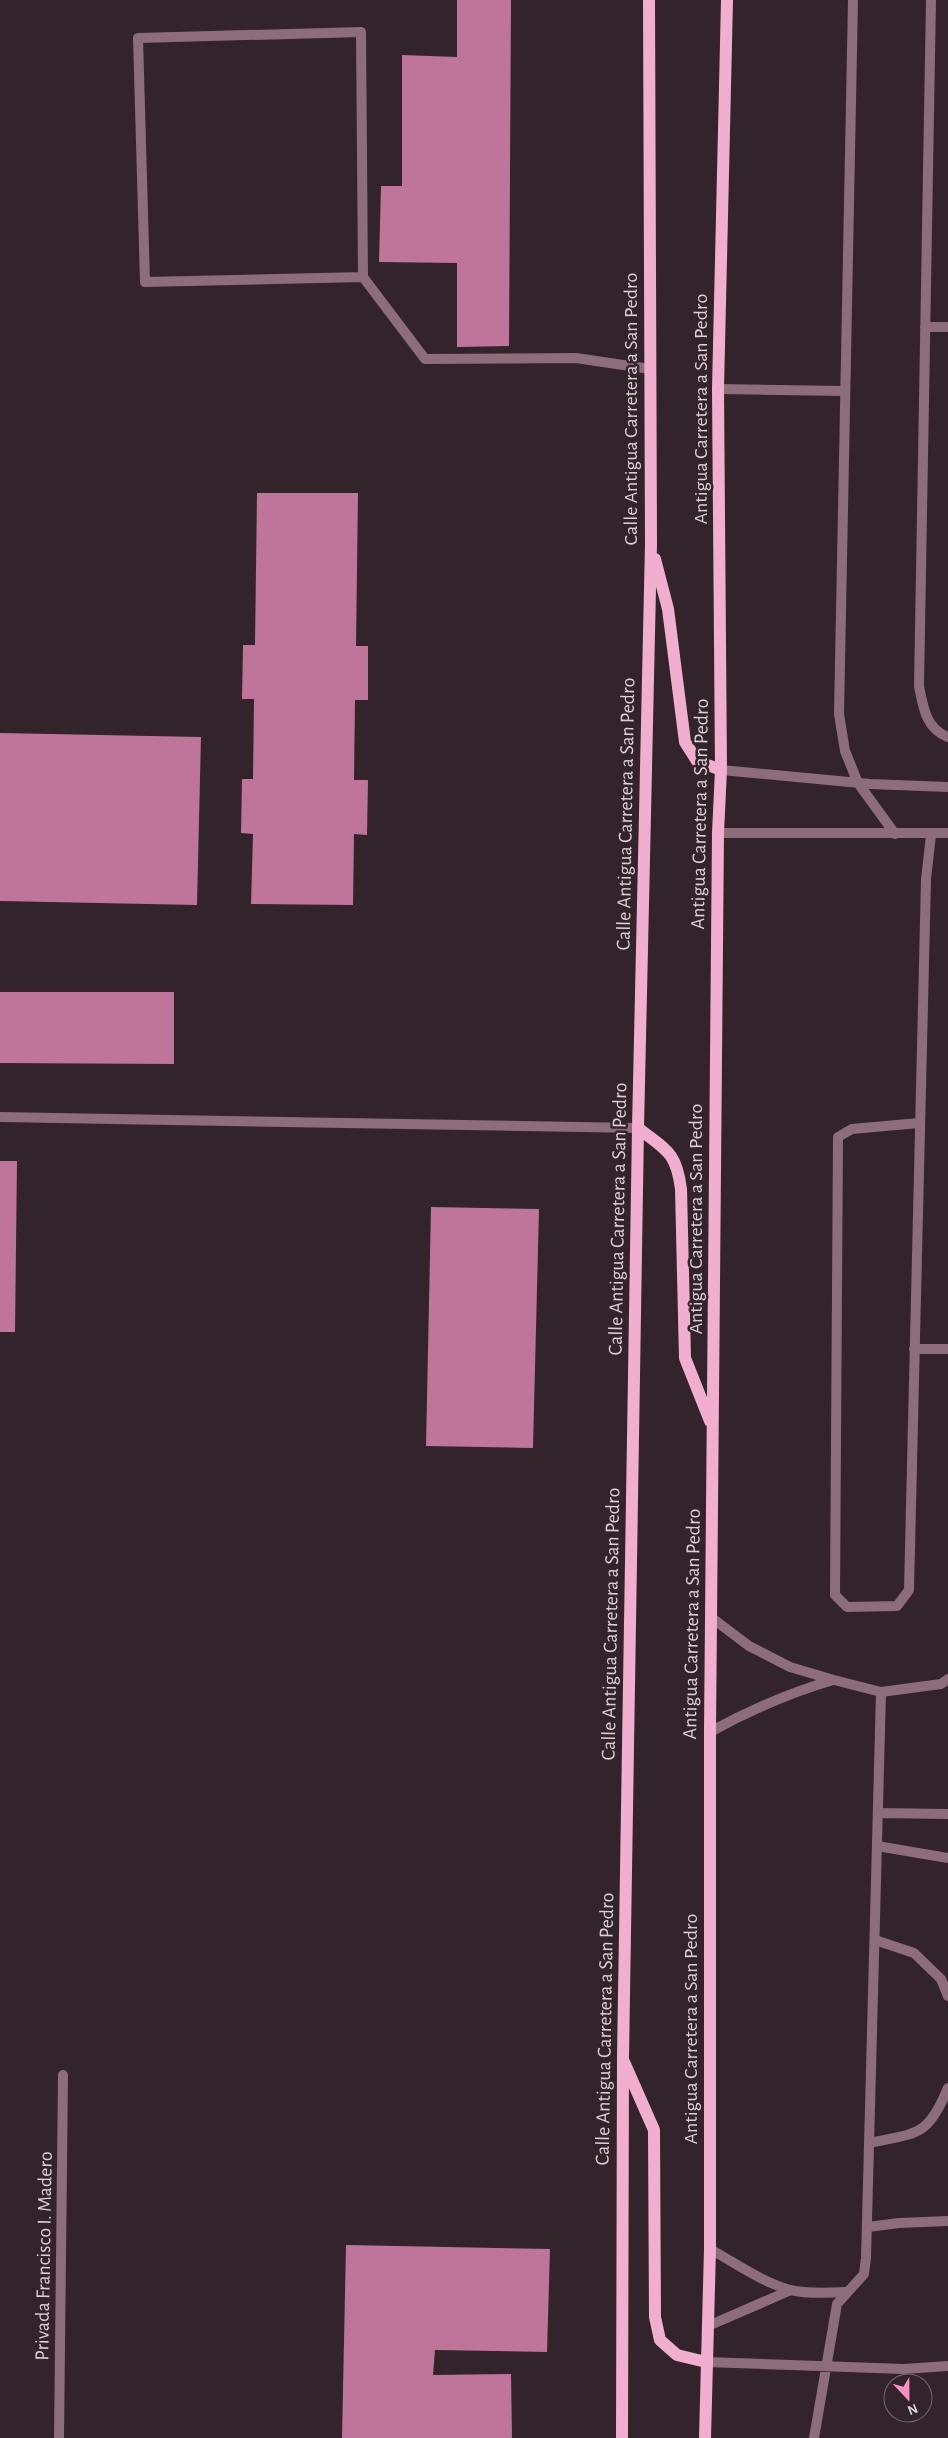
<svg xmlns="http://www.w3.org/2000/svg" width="948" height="2438" viewBox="0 0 948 2438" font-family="'Alegreya Sans',sans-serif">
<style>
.building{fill:#bf749a}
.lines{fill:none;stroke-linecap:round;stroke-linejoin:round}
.service{stroke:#8d6c7b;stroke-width:10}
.minor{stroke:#8d6c7b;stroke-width:10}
.primary{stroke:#f2aecf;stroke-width:12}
.labels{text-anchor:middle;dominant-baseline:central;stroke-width:5;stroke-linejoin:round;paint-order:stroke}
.street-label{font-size:20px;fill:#dbd1d5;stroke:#33242b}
</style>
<rect width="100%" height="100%" fill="#33242b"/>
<!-- building -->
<path class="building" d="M457,0h54l-2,346 -52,1v-84l-78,-1 2,-76h21v-131l55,2z
M257,493h101l-2,153h12v54h-13l-1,80h14l-1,55 -13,-1 -1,71 -102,-1 2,-70 -12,-1 1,-54h11l1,-80h-12l1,-54h12z
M0,733l201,4 -4,168 -197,-4z
M0,992h174v72l-174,-1z
M0,1161h17l-2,171h-15z
M431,1207l108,2 -6,239 -107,-2z
M346,2245l204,4 -3,103 -112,-2 -2,25 78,-1 1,64h-170z"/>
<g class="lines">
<!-- service -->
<path class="service" d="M853,0l-14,714 6,37 13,32 37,51
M931,0l-12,686c4,21 7,43 29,51
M363,277l-218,5 -7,-244 223,-6 2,245 62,82 151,-1 74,11
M925,327h23
M718,389l126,2
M721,770l149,14 78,3
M0,1117l638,11
M919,1123l-67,6 -14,8 -3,458 12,12 50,-1 12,-16 17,-711 5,-44
M914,1349h34
M712,1618l37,28 41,21 44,13 47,12 60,-8 7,-5
M710,1732c40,-22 79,-39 123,-52
M878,1813l70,1
M877,1846l71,12
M875,1940l39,13 27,26 7,17
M869,2143c48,-10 59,-6 79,-55
M868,2227l31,-4 49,-2
M710,2249c25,14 52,33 80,41 18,4 38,3 55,2
M708,2326l83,-36
M706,2362l198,7 44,-3
M814,2438l23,-134 27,-30 2,-16 15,-566"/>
<!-- minor -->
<path class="minor" d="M718,833h230
M59,2438l4,-363"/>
<!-- primary -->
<path class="primary" d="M655,559l13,50 17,133 12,19 24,9
M638,1128c28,22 38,23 43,61l4,169 25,63
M624,2062l30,68 1,187 5,23 17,15 29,7
M622,2438l1,-381 15,-929 13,-584 -2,-544
M705,2438l5,-189v-517l8,-899 3,-63 -3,-381 9,-389"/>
</g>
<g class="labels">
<!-- street labels -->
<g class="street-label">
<text transform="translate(631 409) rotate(-90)">Calle Antigua Carretera a San Pedro</text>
<text transform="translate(701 409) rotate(-90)">Antigua Carretera a San Pedro</text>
<text transform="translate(626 814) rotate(-89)">Calle Antigua Carretera a San Pedro</text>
<text transform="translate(700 814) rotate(-89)">Antigua Carretera a San Pedro</text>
<text transform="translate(618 1219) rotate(-89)">Calle Antigua Carretera a San Pedro</text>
<text transform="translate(696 1219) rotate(-90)">Antigua Carretera a San Pedro</text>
<text transform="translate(611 1624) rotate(-89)">Calle Antigua Carretera a San Pedro</text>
<text transform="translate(692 1624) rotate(-89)">Antigua Carretera a San Pedro</text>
<text transform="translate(605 2029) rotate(-89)">Calle Antigua Carretera a San Pedro</text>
<text transform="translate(691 2029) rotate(-90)">Antigua Carretera a San Pedro</text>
<text transform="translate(44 2256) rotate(-89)">Privada Francisco I. Madero</text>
</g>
</g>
<!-- north arrow -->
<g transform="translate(908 2398) rotate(158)"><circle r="24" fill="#33242b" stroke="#76696f"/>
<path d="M0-4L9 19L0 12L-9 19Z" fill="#fa8fc7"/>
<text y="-8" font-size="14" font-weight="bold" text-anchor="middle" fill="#dbd1d5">N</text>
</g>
</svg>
